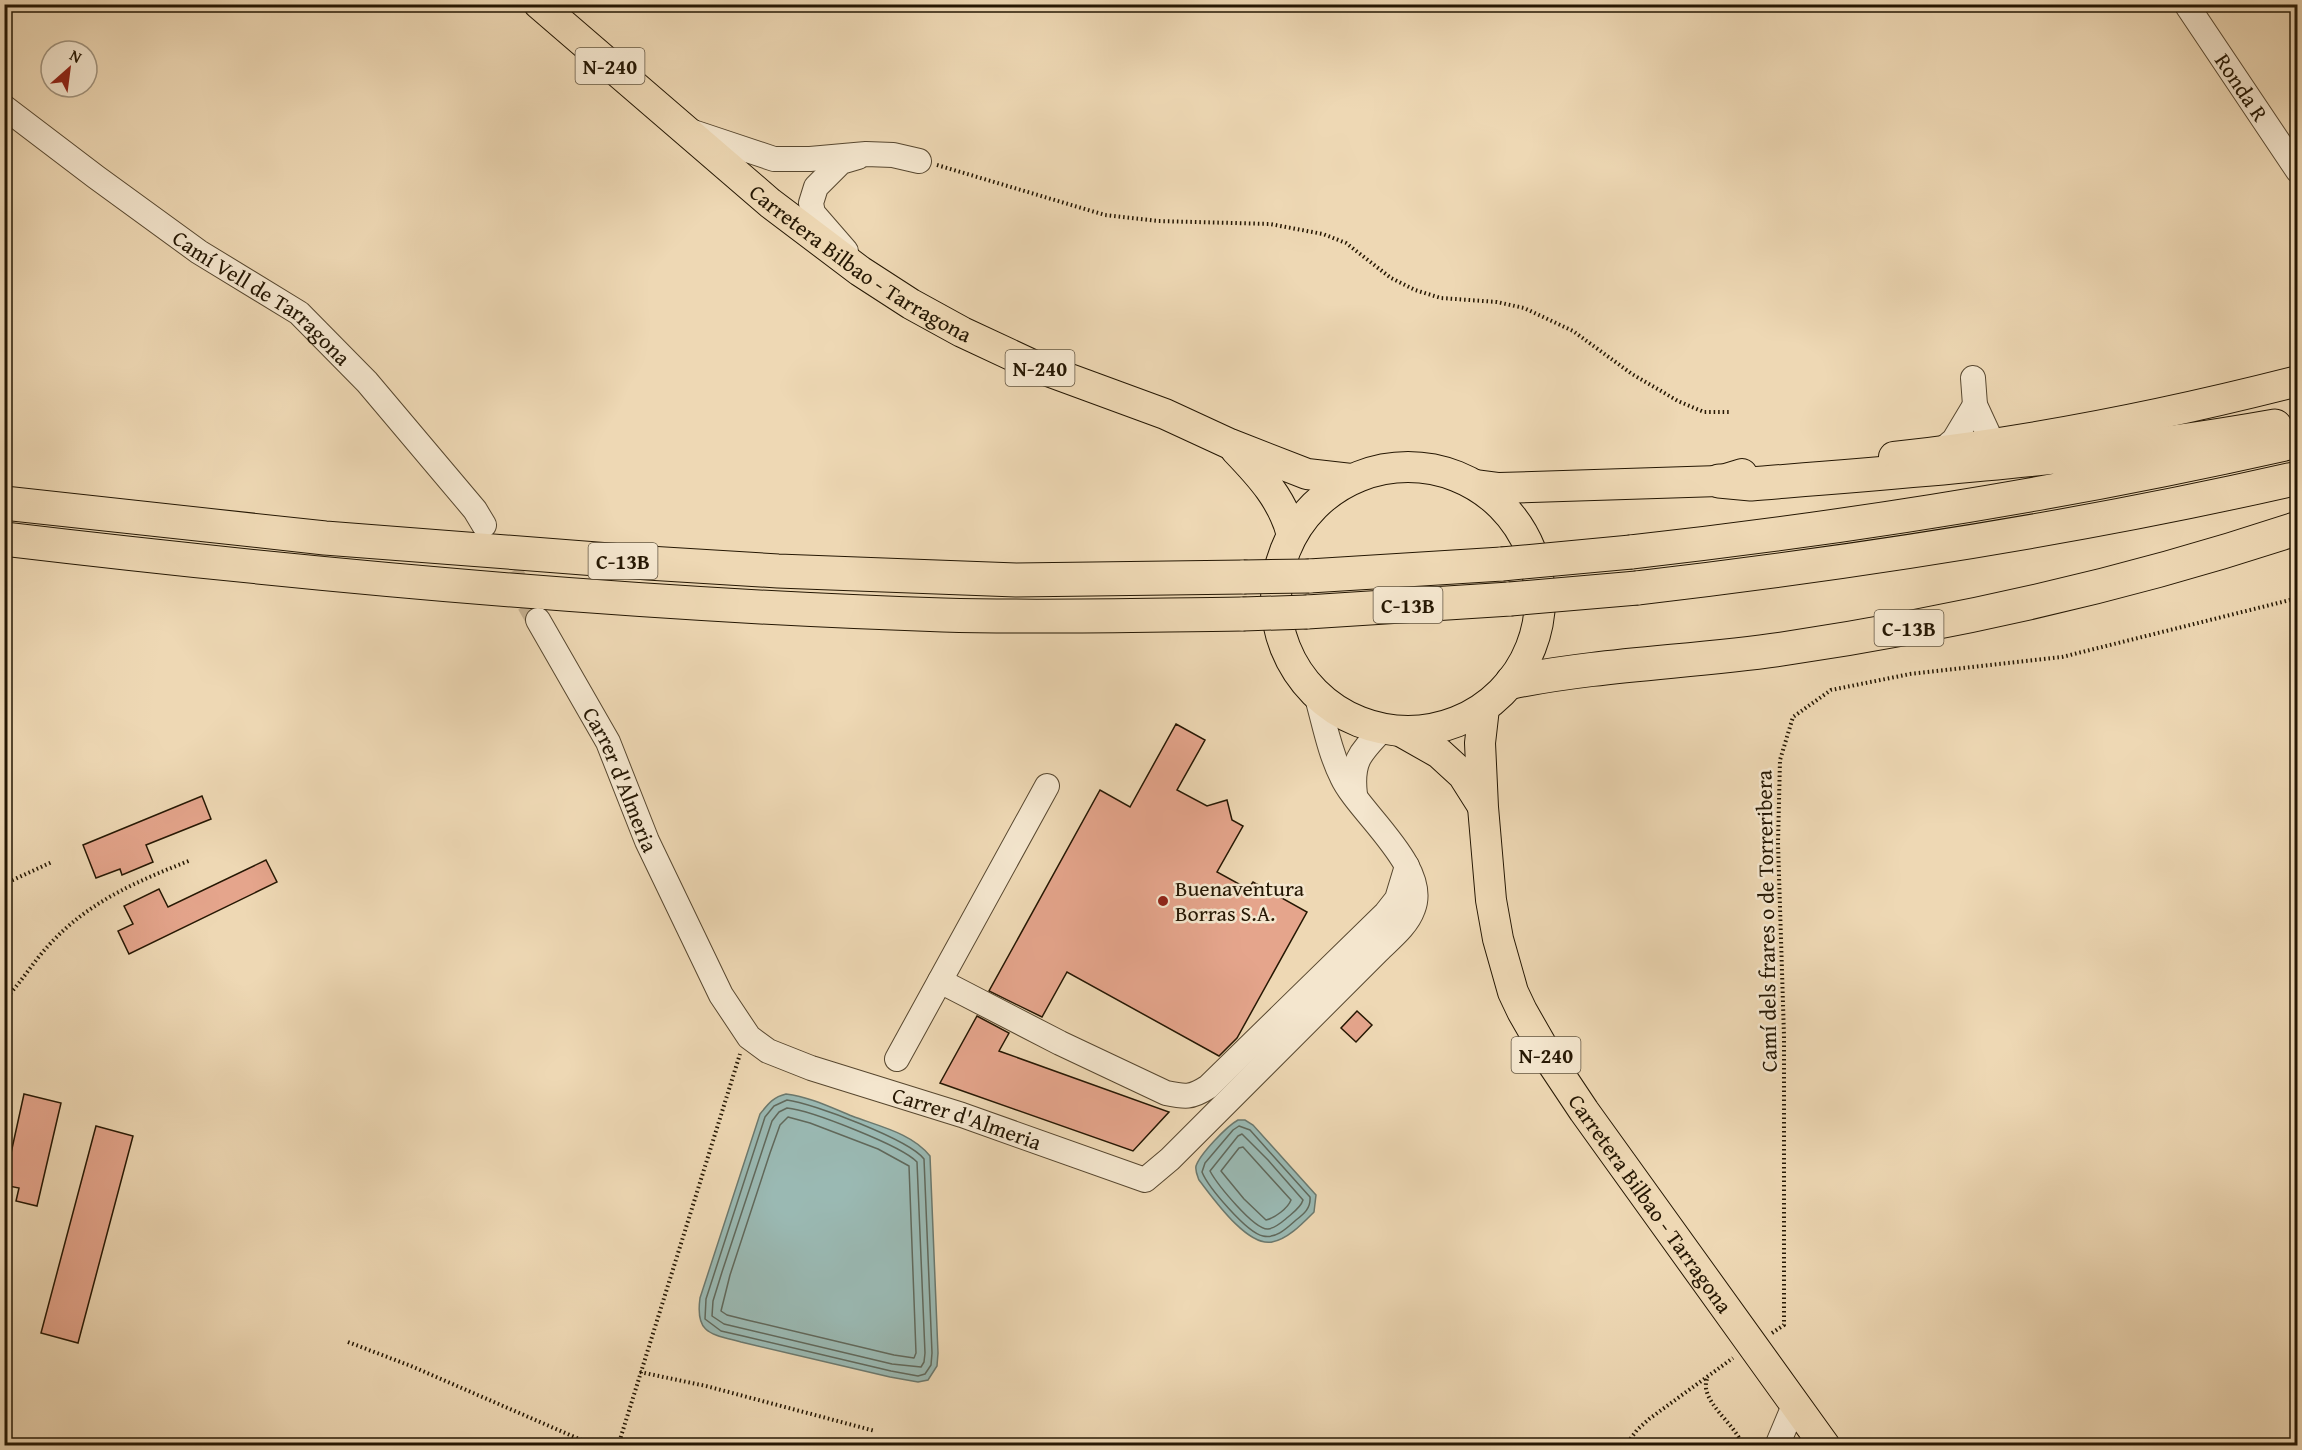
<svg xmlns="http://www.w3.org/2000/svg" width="2302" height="1450" viewBox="0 0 2302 1450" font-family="'Gentium Book Plus',serif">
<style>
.water{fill:#9ab9b3;stroke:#6b786d;stroke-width:1.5}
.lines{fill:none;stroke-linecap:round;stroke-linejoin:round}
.shore{stroke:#60685b;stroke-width:1.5}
.building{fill:#e5a58c;stroke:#251703;stroke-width:1.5}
.minor-tunnel{stroke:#c6b191;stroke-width:24;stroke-dasharray:24 12;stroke-linecap:butt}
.minor-casing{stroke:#57472f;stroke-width:26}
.major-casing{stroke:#251703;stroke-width:32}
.highway-casing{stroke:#251703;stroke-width:35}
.path{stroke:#251703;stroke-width:4;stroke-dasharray:1.5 3;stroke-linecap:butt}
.minor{stroke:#f4e6ce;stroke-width:24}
.major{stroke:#eed8b4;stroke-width:30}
.highway{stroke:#eed8b4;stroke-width:33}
.highway-bridge-casing{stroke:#251703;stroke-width:35;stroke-linecap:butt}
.highway-bridge{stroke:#eed8b4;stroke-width:33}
.poi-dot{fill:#8f2418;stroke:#f4e6ce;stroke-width:2}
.labels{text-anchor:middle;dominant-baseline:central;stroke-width:5;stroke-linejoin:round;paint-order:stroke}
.shield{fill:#f4e6ce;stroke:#635540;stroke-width:1.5}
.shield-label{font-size:21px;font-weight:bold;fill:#251703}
.street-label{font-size:22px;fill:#251703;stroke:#f4e6ce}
.poi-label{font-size:22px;fill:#251703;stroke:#f4e6ce;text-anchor:start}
</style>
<rect width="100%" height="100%" fill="#eed8b4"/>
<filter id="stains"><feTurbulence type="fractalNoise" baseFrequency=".00333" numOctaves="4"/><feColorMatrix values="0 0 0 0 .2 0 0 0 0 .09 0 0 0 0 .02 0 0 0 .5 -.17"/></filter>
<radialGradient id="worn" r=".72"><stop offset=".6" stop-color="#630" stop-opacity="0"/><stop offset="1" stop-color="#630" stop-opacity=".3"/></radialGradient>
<!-- water -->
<path class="water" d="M786,1094c24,3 44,13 66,22 26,10 60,17 78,40l8,197 -1,13 -9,14 -10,2 -28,-5 -149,-35c-30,-8 -46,-8 -41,-44l60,-184c8,-10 13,-17 26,-20z
M1238,1120h7l8,5 63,70 -2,17c-11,11 -26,27 -42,30 -25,5 -59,-44 -73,-62 -2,-5 -4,-9 -3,-14 4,-12 31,-40 42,-46z"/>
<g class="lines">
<!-- shore -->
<path class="shore" d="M787,1100c25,3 123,40 137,59l8,194 -1,12 -6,9 -7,2 -27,-5 -148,-35 -22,-5 -16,-12 1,-20 59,-182 9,-11z
M787,1108c23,2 115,38 130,54l8,191 -1,9 -3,5 -29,-3 -168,-40 -12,-8 1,-15 9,-29 50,-151 7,-9z
M788,1117l22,6 68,26 31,17 7,187 -2,5 -20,-3 -147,-35 -20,-5 -6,-4 9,-36 40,-122 10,-28z
M1239,1126l11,4 60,67c1,11 -6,17 -14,23 -9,8 -20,19 -33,16 -16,-3 -55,-49 -61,-64l3,-9 28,-33z
M1242,1134l26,26 35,40c-2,7 -9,12 -15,17 -6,5 -12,11 -20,12 -14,1 -51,-45 -58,-58l28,-35z
M1243,1147l48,53c-3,8 -16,18 -25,20l-22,-21 -23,-28 18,-23z"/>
</g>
<!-- building -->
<path class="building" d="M1176,724l29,16 -28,50 30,16 20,-6 5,20 11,6 -26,46 31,17 5,-7 54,30 -70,126 -18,18 -152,-84 -25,45 -53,-26 111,-201 30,17z
M202,796l9,23 -65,26 7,17 -31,13 -2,-6 -24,9 -13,-33z
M266,860l11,22 -148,72 -11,-23 15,-7 -9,-18 35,-17 9,18z
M1357,1011l15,14 -16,17 -15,-14z
M977,1016l32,17 -10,18 170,61 -36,39 -193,-68z
M24,1094l37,9 -24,103 -21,-5 3,-13 -15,-3z
M96,1126l37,10 -55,207 -37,-10z"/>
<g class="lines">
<!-- minor-tunnel -->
<path class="minor-tunnel" d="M493,541l45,79"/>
<defs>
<g id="minor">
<path id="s1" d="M2186,4l112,167"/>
<path id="s2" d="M4,107l92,70 103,75 100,61 68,69 108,128 9,15"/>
<path d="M690,131l84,28h36l56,-5 27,1 26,6"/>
<path d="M846,251l-33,-38 -2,-10 5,-16 25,-25 17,-5"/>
<path d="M1973,378l2,27 18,39"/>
<path d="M1941,451l13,-11 21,-35"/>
<path id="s3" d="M538,620l70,122 39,99 74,154 28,42 19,14 43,17 151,47 183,65 25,-21 208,-208c12,-12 29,-25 35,-42 17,-42 -55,-97 -71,-132 -13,-26 -18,-56 -26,-83"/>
<path d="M1355,795c-4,-34 5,-42 28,-66"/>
<path d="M940,981l120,62 106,50c19,4 25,5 42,-6l178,-174 11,-14 10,-33"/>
<path d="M897,1059l150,-273"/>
<path d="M1777,1446l18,-43"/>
</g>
<g id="major">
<path id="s4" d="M539,4l231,199 90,68 51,33 51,28 75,35 128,47 65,30 77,30 44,5"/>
<path d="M1236,450c25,26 47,50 56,85"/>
<path d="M1894,457c136,-15 271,-42 404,-76"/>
<circle cx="1408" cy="599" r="132"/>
<path d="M1476,485l23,3 220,-7 23,-7"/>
<path id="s5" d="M1484,708l-4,35 3,64 8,93 7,39 15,53 9,19 28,49 34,51 241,335"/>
<path d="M1402,732l37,21 24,22 19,30"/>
</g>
<path id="highway" d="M1719,481l32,3c174,-14 351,-27 524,-58
M4,503l321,35 323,25 130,8 238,9 228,-3
M4,539c312,37 626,66 939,76 100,3 200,0 300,-1
M1631,552c224,-25 447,-61 667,-111
M1309,576l193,-12
M1637,588c222,-26 443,-60 661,-110
M1307,612l203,-13
M1512,682c89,-18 180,-20 270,-33 175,-26 348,-65 516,-121"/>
</defs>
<!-- minor casing -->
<use href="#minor" class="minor-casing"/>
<!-- major casing -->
<use href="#major" class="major-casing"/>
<!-- highway casing -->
<use href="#highway" class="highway-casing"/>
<!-- path -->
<path class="path" d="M937,165l168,50 53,6 112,3 53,10 23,9 45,35 24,12 26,8 56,4 27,6 49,23 59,43 46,27 26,11h26
M4,884l48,-22
M4,1000c17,-17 29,-38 45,-55 40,-44 89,-64 142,-85
M1772,1333l12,-8v-289l-6,-193 2,-83 13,-43 38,-27 79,-16 152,-17 236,-59
M348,1342l63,24 175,76 12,4
M640,1372l66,14 169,45
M1707,1379c-8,22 28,44 36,67
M4,1436l14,10
M618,1446l122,-392
M1625,1446l12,-16 12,-11 84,-61"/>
<!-- minor -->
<use href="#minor" class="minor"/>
<!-- major -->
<use href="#major" class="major"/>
<!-- highway -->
<use href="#highway" class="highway"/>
<defs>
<path id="highway-bridge" d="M1502,564l129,-12
M1244,577l65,-1
M1510,599l127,-11
M1243,614l64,-2"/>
</defs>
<!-- highway-bridge casing -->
<use href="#highway-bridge" class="highway-bridge-casing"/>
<!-- highway-bridge -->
<use href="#highway-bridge" class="highway-bridge"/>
</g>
<!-- markers -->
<circle class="poi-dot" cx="1163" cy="901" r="6"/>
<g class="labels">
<!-- shield labels -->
<g class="shield">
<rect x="575.5" y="48" width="69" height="36" rx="4.5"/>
<rect x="1005.5" y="350" width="69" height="36" rx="4.5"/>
<rect x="588.5" y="543" width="69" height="36" rx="4.5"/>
<rect x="1373.5" y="587" width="69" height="36" rx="4.5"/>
<rect x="1874.5" y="610" width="69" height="36" rx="4.5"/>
<rect x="1511.5" y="1037" width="69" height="36" rx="4.5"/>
</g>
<g class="shield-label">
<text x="610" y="66">N-240</text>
<text x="1040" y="368">N-240</text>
<text x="623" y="561">C-13B</text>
<text x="1408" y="605">C-13B</text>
<text x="1909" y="628">C-13B</text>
<text x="1546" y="1055">N-240</text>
</g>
<!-- street labels -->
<g class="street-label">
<text stroke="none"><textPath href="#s1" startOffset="100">Ronda R</textPath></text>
<text stroke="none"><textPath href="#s4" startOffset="414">Carretera Bilbao - Tarragona</textPath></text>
<text stroke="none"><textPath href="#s2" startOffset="321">Camí Vell de Tarragona</textPath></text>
<text stroke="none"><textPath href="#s3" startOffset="180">Carrer d'Almeria</textPath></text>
<text transform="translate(1766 921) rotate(-91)">Camí dels frares o de Torreribera</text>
<text stroke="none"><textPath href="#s3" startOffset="702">Carrer d'Almeria</textPath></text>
<text stroke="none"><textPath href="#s5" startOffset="540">Carretera Bilbao - Tarragona</textPath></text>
</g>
<!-- poi labels -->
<g class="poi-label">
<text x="1175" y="888">Buenaventura<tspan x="1175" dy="25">Borras S.A.</tspan></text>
</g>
</g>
<!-- margin -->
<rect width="2302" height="1450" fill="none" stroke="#eed8b4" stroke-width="24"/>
<rect x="6" y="6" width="2290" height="1438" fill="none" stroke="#251703" stroke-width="3"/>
<rect x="12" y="12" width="2278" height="1426" fill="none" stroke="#251703" stroke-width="1.5"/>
<!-- north arrow -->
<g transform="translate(69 69) rotate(28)"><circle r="28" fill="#f4e6ce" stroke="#a1937d" stroke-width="1.5"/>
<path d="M0-4.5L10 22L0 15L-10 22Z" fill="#8f2418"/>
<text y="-9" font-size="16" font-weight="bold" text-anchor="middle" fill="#251703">N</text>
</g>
<rect width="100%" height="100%" filter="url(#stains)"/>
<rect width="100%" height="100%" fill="url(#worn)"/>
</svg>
